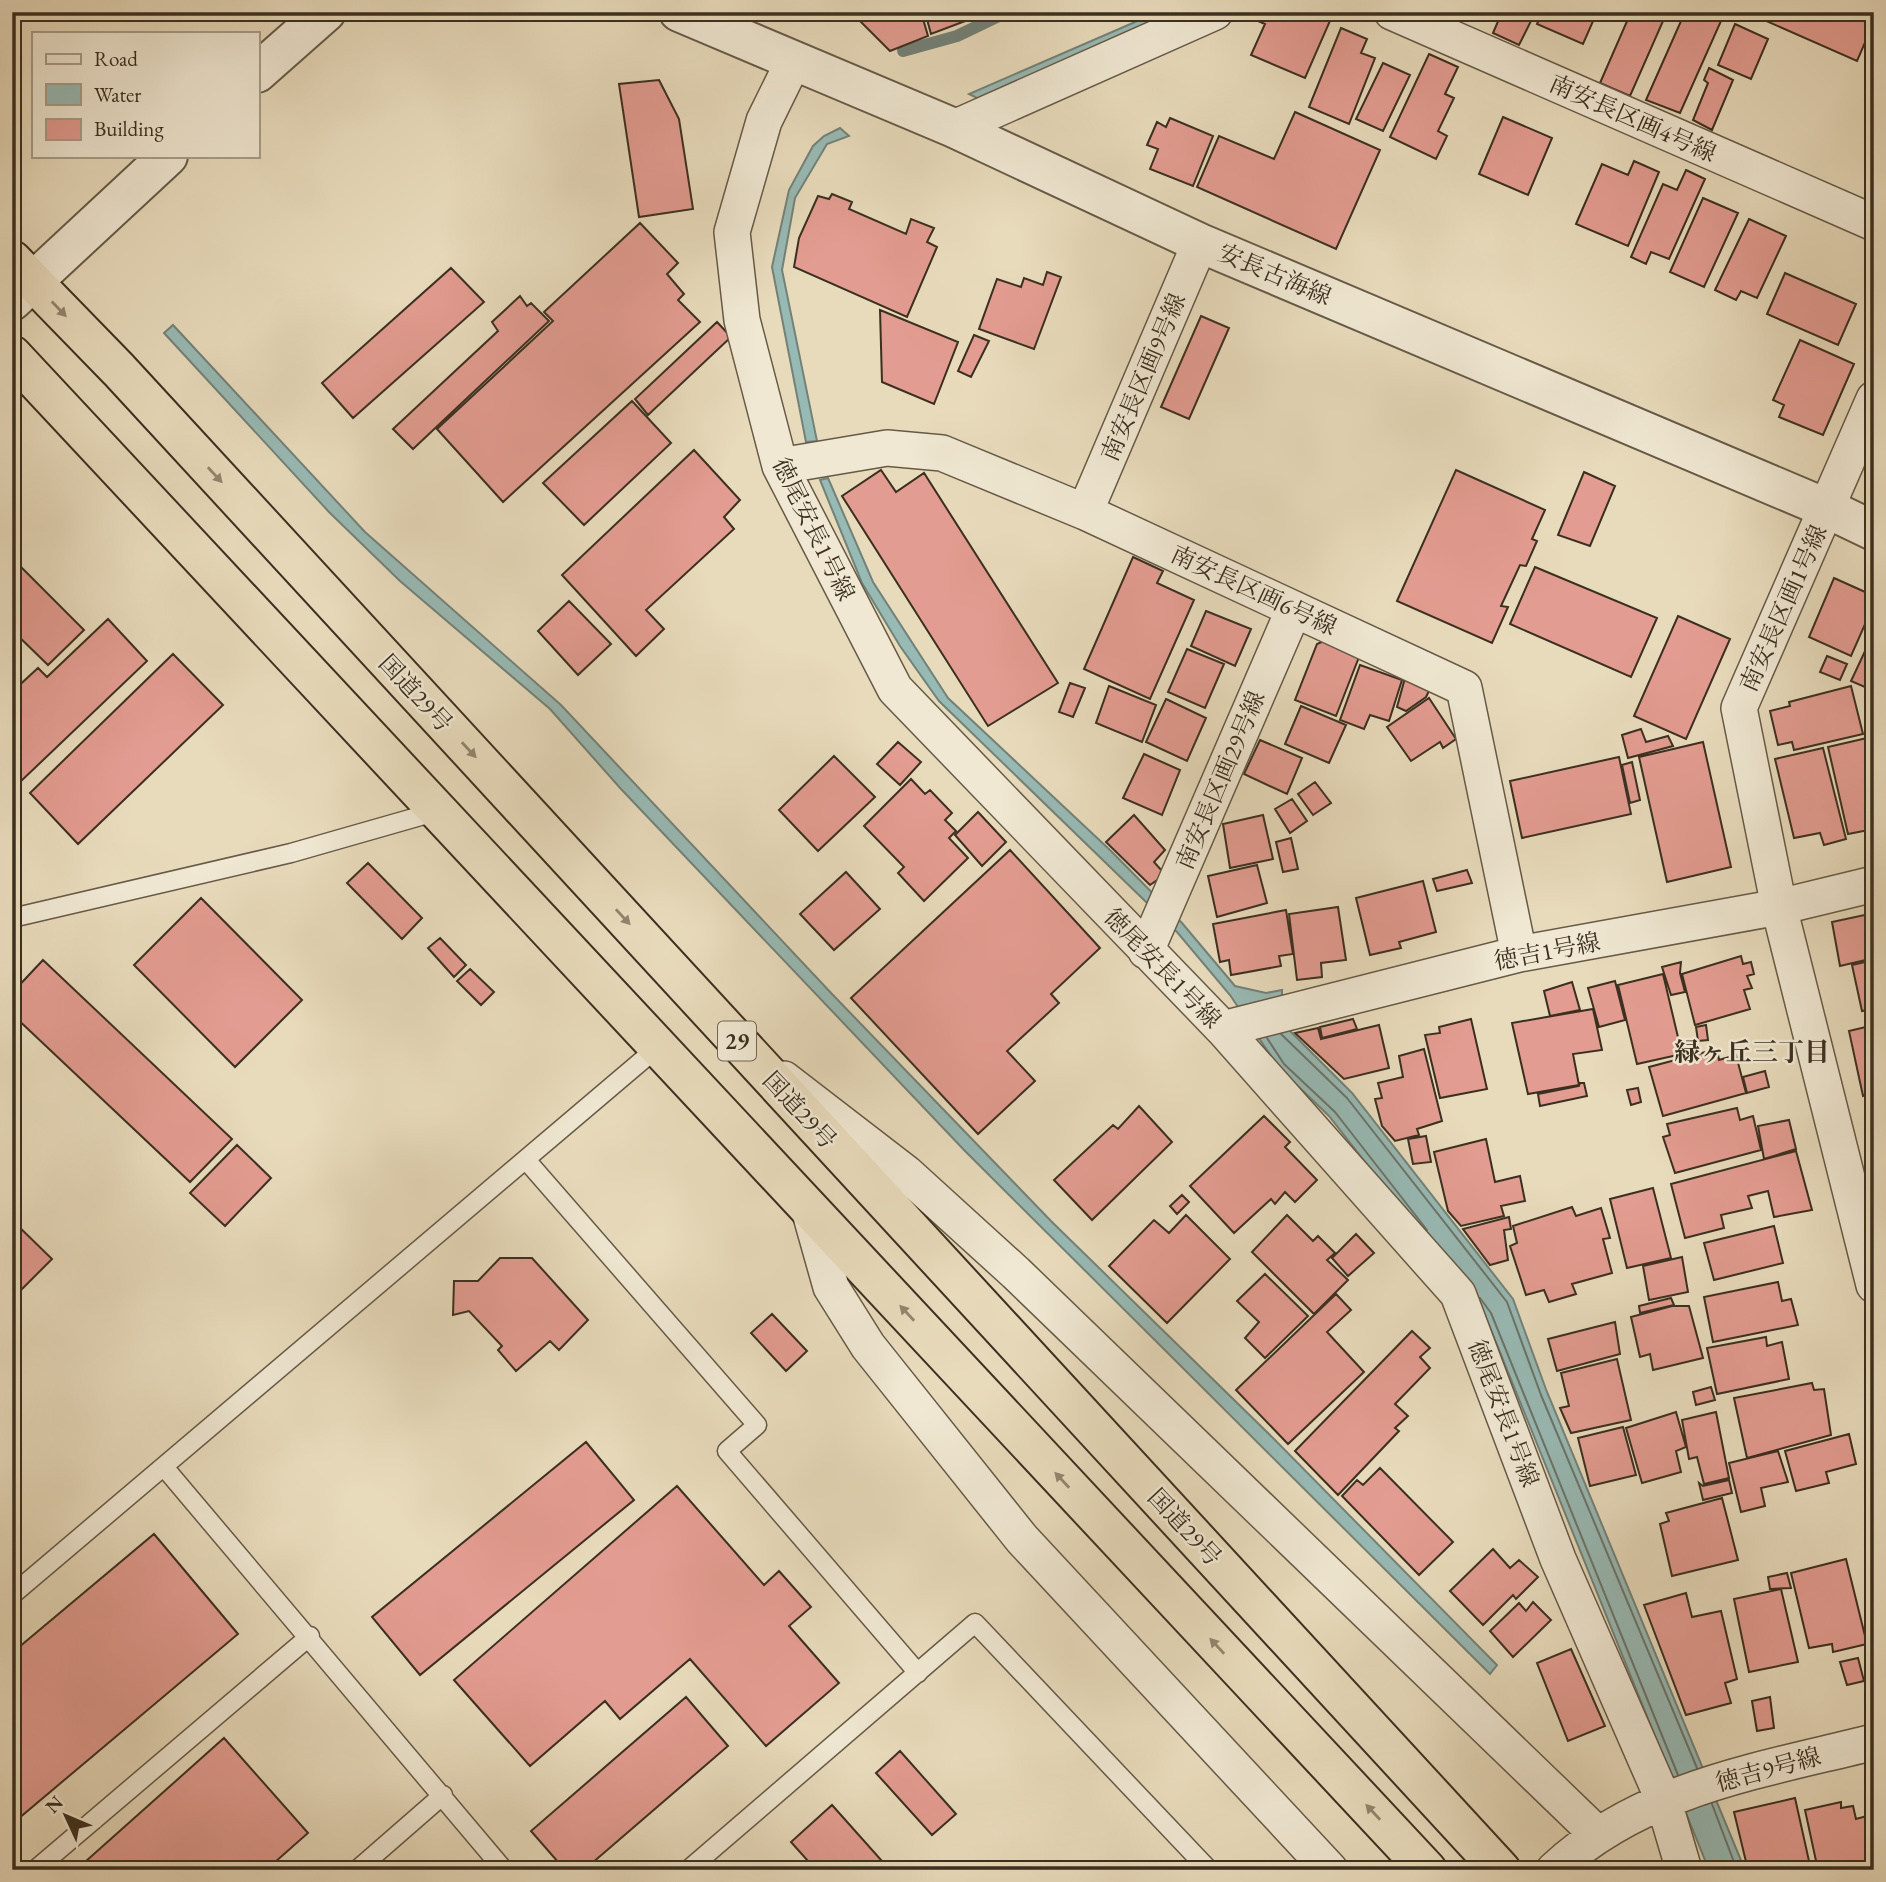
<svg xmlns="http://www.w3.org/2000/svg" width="1886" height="1882" viewBox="0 0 1886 1882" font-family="'EB Garamond','Noto Serif JP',serif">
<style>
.water{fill:#98bab5;stroke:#738279;stroke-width:2}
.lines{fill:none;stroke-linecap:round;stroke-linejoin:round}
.shore{stroke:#6a746a;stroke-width:2}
.stream{stroke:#738279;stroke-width:12}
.building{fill:#e39c91;stroke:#3b2f20;stroke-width:2}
.service-casing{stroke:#665a47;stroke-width:21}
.minor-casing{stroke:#665a47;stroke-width:38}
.tertiary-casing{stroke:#665a47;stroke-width:42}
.trunk-casing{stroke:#3b2f20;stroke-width:42}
.service{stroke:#f0e8d3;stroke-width:18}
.minor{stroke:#f0e8d3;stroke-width:35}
.tertiary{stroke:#f0e8d3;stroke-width:38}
.trunk{stroke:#e8dbbc;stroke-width:38}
.oneway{fill:#92856e}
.labels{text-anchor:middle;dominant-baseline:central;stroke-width:5;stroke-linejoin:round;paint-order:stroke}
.shield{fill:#f0e8d3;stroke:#716656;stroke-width:2}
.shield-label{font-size:23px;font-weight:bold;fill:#3b2f20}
.street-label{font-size:24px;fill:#3b2f20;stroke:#f0e8d3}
.neighbourhood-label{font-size:26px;font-weight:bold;fill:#3b2f20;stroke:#f0e8d3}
</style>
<rect width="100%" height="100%" fill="#e8dbbc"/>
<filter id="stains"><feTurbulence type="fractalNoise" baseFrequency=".00286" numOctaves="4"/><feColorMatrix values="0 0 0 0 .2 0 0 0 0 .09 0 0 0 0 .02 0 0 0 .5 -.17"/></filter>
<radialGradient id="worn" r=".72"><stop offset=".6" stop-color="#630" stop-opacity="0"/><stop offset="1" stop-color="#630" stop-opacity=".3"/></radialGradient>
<!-- water -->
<path class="water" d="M1158,12h26l-203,88 -12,-6z
M840,128l9,8 -22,8 -32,54 -13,72 35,171 -11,1 -34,-175 17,-77 24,-44 11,-10z
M173,325l192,207 196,173 271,289 219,227 222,217 224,227 -7,9 -525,-523 -344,-362 -71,-80 -150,-128 -71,-69 -165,-179z
M828,478l45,104 75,116 163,153 71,72 53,63 31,7 16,-3v8l-20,5 90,90 161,206 34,93 198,478h-36l-224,-555 -156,-199 -50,-48 -49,-73 -53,-63 -238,-231 -39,-55 -38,-63 -42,-103z"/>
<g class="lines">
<!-- shore -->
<path class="shore" d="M1281,1034l66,64 160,204 34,93 156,373
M1267,1038l17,26 51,48 92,118
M1480,1298l11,15 187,462
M1712,1804l25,66"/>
<!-- stream -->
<path class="stream" d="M903,51l54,-15 50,-24"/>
</g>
<!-- building -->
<path class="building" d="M851,12h70l7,24 -38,15z
M925,12h64l-58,22z
M1263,12l70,2 -28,64 -54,-23 14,-31 -7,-3z
M1502,12h9l20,9 -12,24 -26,-12z
M1542,12h55l-14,32 -46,-20z
M1631,12h36l-37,84 -30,-13z
M1685,12h40l-45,101 -34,-13z
M1746,12h128v10l-17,39z
M1735,24l33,15 -17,40 -33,-14z
M1341,28l26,11 -6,14 14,5 -26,66 -40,-17z
M1429,54l29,13 -13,27 9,4 -16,33 9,5 -11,23 -46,-22z
M1383,63l27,12 -27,56 -27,-12z
M1709,68l24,12 -21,50 -19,-10 15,-37 -4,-3z
M659,80l20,39 14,90 -54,8 -20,-133z
M1295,112l85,38 -44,99 -139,-62 22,-51 55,23z
M1503,117l49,21 -24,57 -49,-21z
M1170,118l43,18 -20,50 -43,-17 8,-20 -11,-4 10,-23 9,5z
M1634,161l25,11 -31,74 -52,-22 26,-60 26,11z
M1686,170l19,9 -36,80 -18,-7 -5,12 -15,-7 32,-73 14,6z
M832,194l20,8 -3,7 57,25 5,-15 23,9 -7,14 10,5 -30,70 -113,-50 5,-29 19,-42 11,3z
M1703,198l35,15 -34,74 -34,-15z
M1749,219l37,17 -29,62 -16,-7 -5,9 -21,-10z
M640,223l38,40 -11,11 17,20 -6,6 22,22 -197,180 -66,-73 116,-108 -9,-9z
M451,268l33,34 -131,116 -31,-35z
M1047,272l14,5 -27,72 -55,-20 18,-50 24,8 3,-9 19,7z
M1785,273l71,31 -18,41 -71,-31z
M520,296l7,10 4,-3 18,18 -136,128 -20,-20 105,-98 -6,-9z
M880,310l78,32 -24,62 -52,-22z
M1201,316l28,12 -40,91 -28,-12z
M717,322l14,15 -83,78 -13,-16z
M974,335l15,6 -18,36 -13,-6z
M1800,340l54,24 -31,71 -44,-18 5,-12 -11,-5z
M632,401l39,42 -87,82 -41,-42z
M694,450l46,50 -16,17 10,12 -88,81 18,19 -28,27 -74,-81z
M881,470l15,22 28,-19 134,210 -70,43 -146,-230z
M1456,470l89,40 -13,29 5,2 -11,25 -6,-1 -19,41 7,1 -16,36 -95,-42z
M1584,472l31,14 -25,60 -32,-11z
M1133,557l30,14 -6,12 37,17 -44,99 -66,-30z
M12,558l72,72 -36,35 -36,-35z
M1535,567l122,51 -26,59 -121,-53z
M1834,578l40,18v8l-23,52 -42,-19z
M569,601l42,43 -33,31 -40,-44z
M1206,611l45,18 -16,37 -44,-20z
M1678,616l52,23 -44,100 -52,-23z
M108,619l39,42 -129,123 -6,-5v-87l26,-24 9,9z
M1874,632v59l-23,-10z
M1324,641l35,16 -23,59 -41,-16 22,-56z
M1187,649l37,15 -19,44 -37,-16z
M173,654l50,51 -145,139 -48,-51z
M1827,656l20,8 -7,16 -20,-8z
M1360,665l42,15 -13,41 -19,-6 -6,14 -24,-9z
M1405,678l25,11 -4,8 -20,14 -9,-4z
M1070,683l15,5 -12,29 -14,-5z
M1109,686l47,19 -14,37 -46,-19z
M1851,686l12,48 -69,16 -2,-8 -14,3 -8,-34 20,-5 -1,-4z
M1429,698l27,41 -13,9 -3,-6 -29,19 -24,-34z
M1166,699l40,19 -19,43 -41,-19z
M1301,706l45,19 -17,38 -44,-19z
M1641,729l5,13 22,-6 5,10 -45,12 -6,-23z
M1867,738l7,30v61l-26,5 -20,-87z
M1260,740l42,18 -15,36 -43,-20z
M898,742l23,20 -21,23 -23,-21z
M1703,742l28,125 -64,15 -28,-125z
M1823,748l23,91 -22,6 -4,-12 -26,5 -19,-79z
M1144,754l36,16 -18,45 -39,-17z
M834,756l41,41 -57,54 -39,-41z
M1619,757l12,57 -109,24 -12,-57z
M1632,762l8,38 -10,3 -8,-38z
M911,779l14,15 5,-4 22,23 -7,7 11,11 -7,7 19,20 -44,43 -26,-28 6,-6 -40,-41z
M1315,782l16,21 -18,12 -15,-21z
M1292,799l15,22 -17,12 -15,-24z
M978,812l28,30 -24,24 -27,-31z
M1134,815l31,35 -11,12 8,9 -2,7 -10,7 -44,-43z
M1263,815l10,44 -43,9 -7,-44z
M1291,838l7,31 -15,3 -7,-30z
M1010,850l90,98 -49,46 8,9 -52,48 28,30 -57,53 -127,-136z
M368,863l54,55 -20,21 -55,-56z
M1257,865l10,38 -50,14 -9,-41z
M1467,870l5,13 -35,8 -4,-12z
M846,872l34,37 -46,41 -34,-36z
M1423,881l13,51 -37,10 2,6 -31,7 -14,-57z
M201,898l101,102 -67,67 -101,-102z
M1338,907l8,53 -25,3 1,14 -25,3 -8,-66z
M1286,910l7,44 -14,2 2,10 -50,9 -2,-15 -9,2 -7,-38z
M1874,913v45l-34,8 -8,-44z
M440,938l26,27 -12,12 -26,-29z
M1741,956l2,8 8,-2 3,12 -7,2 5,12 -8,2 6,19 -55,16 -13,-51z
M43,960l189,179 -42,43 -178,-168v-21z
M1874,960v49l-12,2 -10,-46z
M1681,962l-1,11 5,19 -14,3 -9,-28z
M470,969l24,23 -13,13 -24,-24z
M1663,974l19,80 -45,10 -19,-79z
M1615,981l10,39 -26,7 -11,-39z
M1572,982l8,28 -30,6 -6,-25z
M1593,1009l9,41 -29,4 6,31 -51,9 -16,-71z
M1353,1019l4,10 -35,9 -2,-11z
M1471,1019l16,70 -47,9 -15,-63 15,-2 -1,-6z
M1379,1025l10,43 -45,11 -49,-46 23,-5 3,11z
M1706,1025l2,15 -10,1 -2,-14z
M1874,1025v68l-11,3 -14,-65z
M1424,1049l18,72 -25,8 2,6 -24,6 -13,-15 -7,-27 7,-1 -4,-15 25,-6 -4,-21z
M1717,1049l2,11 17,-5 10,38 -83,23 -14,-49z
M1765,1071l4,16 -22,6 -4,-16z
M1580,1083h4l3,13 -47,10 -2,-12 41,-8z
M1638,1088l3,14 -10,3 -4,-15z
M1139,1106l33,36 -80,78 -38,-40 59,-55 5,4z
M1737,1108l3,12 13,-4 8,34 -86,23 -12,-36 7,-2 -3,-11z
M1264,1116l26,26 -5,5 32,33 -22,22 -10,-10 -10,12 -4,-5 -37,34 -44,-47z
M1789,1120l7,29 -32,10 -6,-33z
M1426,1136l5,26 -18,2 -5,-25z
M1486,1139l9,43 25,-6 5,25 -24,5 3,10 -43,10 -13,-15 -14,-59z
M237,1145l34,33 -46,48 -35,-33z
M1796,1151l16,59 -38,7 -6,-26 -20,5 4,12 -31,7 3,13 -39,10 -14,-54z
M1653,1188l18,70 -44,10 -17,-69z
M1182,1195l7,7 -12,12 -7,-8z
M1572,1207l4,9 25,-8 9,30 -7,1 9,34 -40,11 4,10 -27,8 -5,-12 -18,5 -16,-49 7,-3 -4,-17z
M1186,1215l44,44 -63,64 -58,-57 45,-46 15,13z
M1287,1215l26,26 5,-5 17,17 -8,7 21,20 -34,34 -62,-62z
M1509,1217l2,12 -7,1 4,30 -18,5 -27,-36z
M12,1220l40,39 -40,40z
M1774,1226l9,37 -69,17 -10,-37z
M1356,1234l18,19 -26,23 -16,-18z
M1682,1257l6,35 -39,8 -6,-34z
M500,1258h32l56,62 -29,30 -9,-9 -34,30 -18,-21 4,-4 -33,-35 -16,4 1,-34h24z
M1265,1274l43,42 -43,42 -20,-20 14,-16 -22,-21z
M1778,1282l4,19 9,-2 7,26 -85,17 -9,-45z
M1336,1294l15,16 -24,22 37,40 -76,72 -52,-54z
M1671,1298l3,7 -34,8 -1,-7z
M1672,1306h17l14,52 -50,12 -3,-16 -10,3 -9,-40z
M772,1314l35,37 -21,20 -35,-38z
M1615,1322l5,32 -63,17 -9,-32z
M1412,1331l18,17 -10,9 10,11 -35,36 13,12 -13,12 4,3 -61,64 -43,-44z
M1766,1337l1,9 15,-4 7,37 -72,15 -10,-46z
M1617,1359l14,61 -60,13 -11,-25 9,-2 -8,-33z
M1812,1383l2,7 10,-1 7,46 -84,23 -13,-60z
M1711,1387l4,13 -19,5 -3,-13z
M1676,1412l10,35 -10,4 5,21 -39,11 -16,-55z
M1716,1412l13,66 -25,6 -7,-27 -8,2 -7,-39z
M1623,1427l13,48 -46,11 -12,-48z
M1849,1434l7,30 -30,8 3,11 -33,8 -11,-40z
M586,1442l48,58 -214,175 -48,-58z
M1778,1451l10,31 -27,6 4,18 -24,6 -12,-49z
M1380,1468l73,74 -34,33 -77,-79 15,-16 6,5z
M1729,1480l3,13 -29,7 -4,-17 4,3z
M677,1486l87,99 15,-14 32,36 -22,19 50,57 -73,63 -76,-87 -70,60 -15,-18 -75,65 -76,-86z
M1722,1498l16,62 -66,16 -12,-52 9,-3 -3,-8z
M154,1534l84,100 -226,190v-171z
M1493,1549l17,19 9,-8 19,17 -22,22 -3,-4 -30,30 -33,-34z
M1846,1559l21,85 -34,8 -1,-8 -23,4 -18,-75z
M1787,1573l4,15 -21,1 -2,-12z
M1781,1589l17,73 -49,10 -15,-73z
M1686,1593l6,24 29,-6 16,68 -12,4 6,20 -45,12 -42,-110z
M1533,1602l18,18 -38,37 -23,-26 29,-28 7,8z
M1571,1649l34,77 -37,15 -31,-78z
M1858,1658l6,23 -17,4 -7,-23z
M686,1697l42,49 -144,124h-19l-34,-39z
M1770,1697l4,31 -17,3 -5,-30z
M224,1738l84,95 -42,37h-190z
M900,1751l56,63 -24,21 -56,-62z
M1795,1798l16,72h-63l-14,-58z
M1841,1802v6l12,-2 3,13 18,-5v56h-56l-13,-60z
M832,1805l58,65h-74l-25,-28z"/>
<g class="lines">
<defs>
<path id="service" d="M12,918l279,-65 147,-42
M527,1161l230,264 -30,26 191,222
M164,1467l340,403
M12,1595l646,-548
M35,1870l275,-234
M357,1870l86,-75
M688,1870l287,-247 234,247"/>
<path id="minor" d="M1392,12l482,211
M793,62l-29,59 -32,111 10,88 38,146 115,223 328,340 235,265 100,265 105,240 21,71
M954,128l261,-116
M1874,399l-135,309 40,199 95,378
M780,466l107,-18 55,5 143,59 379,176 55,266
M1085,512l115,-269
M1146,951l148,-342
M1223,1029l296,-75 260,-47 95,-23
M784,1079l122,94 110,100 582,562
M809,1209l22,78 37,59 154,193 308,331
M1554,1870c87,-82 209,-100 320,-128"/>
<path id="tertiary" d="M679,12l275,116 246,115 626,265 48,23
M257,73l69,-61
M12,301l156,-145"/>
<path id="trunk" d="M12,260l107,110 1382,1500
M12,355l1415,1515"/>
</defs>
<!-- service casing -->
<use href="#service" class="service-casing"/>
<!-- minor casing -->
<use href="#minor" class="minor-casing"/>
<!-- tertiary casing -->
<use href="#tertiary" class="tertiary-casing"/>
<!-- trunk casing -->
<use href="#trunk" class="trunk-casing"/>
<!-- service -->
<use href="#service" class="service"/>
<!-- minor -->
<use href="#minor" class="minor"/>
<!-- tertiary -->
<use href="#tertiary" class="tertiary"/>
<!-- trunk -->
<use href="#trunk" class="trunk"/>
</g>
<!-- one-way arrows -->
<defs><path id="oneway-solid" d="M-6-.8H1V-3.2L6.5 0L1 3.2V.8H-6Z" transform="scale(1.75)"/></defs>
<g class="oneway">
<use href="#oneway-solid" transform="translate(59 309) rotate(46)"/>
<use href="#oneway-solid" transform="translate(215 475) rotate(47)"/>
<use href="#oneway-solid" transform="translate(469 750) rotate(47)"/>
<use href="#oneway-solid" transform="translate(623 917) rotate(47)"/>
<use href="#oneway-solid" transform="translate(907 1313) rotate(-133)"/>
<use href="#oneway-solid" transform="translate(1062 1480) rotate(-133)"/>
<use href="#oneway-solid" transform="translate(1217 1646) rotate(-133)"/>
<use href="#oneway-solid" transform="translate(1373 1812) rotate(-133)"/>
</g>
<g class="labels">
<!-- shield labels -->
<rect class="shield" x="718" y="1021.5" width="38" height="39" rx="5"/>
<g class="shield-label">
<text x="737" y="1041">29</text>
</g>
<!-- street labels -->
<g class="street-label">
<text transform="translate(1633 118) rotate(24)">南安長区画4号線</text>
<text transform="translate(1275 274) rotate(23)">安長古海線</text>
<text transform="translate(1143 377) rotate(-67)">南安長区画9号線</text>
<text transform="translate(814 529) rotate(64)">徳尾安長1号線</text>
<text transform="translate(1254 590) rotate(25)">南安長区画6号線</text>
<text transform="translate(1783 608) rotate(-66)">南安長区画1号線</text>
<text transform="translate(416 693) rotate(47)">国道29号</text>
<text transform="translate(1220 780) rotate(-67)">南安長区画29号線</text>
<text transform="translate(1547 951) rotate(-11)">徳吉1号線</text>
<text transform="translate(1163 968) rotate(46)">徳尾安長1号線</text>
<text transform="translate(800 1110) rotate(47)">国道29号</text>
<text transform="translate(1504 1413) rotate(69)">徳尾安長1号線</text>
<text transform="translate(1185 1527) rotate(47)">国道29号</text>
<text transform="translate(1768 1769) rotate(-15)">徳吉9号線</text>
</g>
<!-- neighbourhood labels -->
<g class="neighbourhood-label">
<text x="1752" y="1052">緑ヶ丘三丁目</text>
</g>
</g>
<!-- margin -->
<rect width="1886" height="1882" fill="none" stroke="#e8dbbc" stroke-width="42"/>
<rect x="14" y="14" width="1858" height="1854" fill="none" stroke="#3b2f20" stroke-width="3.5"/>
<rect x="21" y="21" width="1844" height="1840" fill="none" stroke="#3b2f20" stroke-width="2"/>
<!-- legend -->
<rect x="32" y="32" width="228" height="126" fill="#f0e8d3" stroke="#a89e8b" stroke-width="2"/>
<rect x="46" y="54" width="35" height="10" fill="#f0e8d3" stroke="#a89e8b" stroke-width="2"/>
<text x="94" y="66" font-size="21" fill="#3b2f20">Road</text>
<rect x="46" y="84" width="35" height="21" fill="#98bab5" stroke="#a89e8b" stroke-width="2"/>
<text x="94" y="102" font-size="21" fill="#3b2f20">Water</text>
<rect x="46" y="119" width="35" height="21" fill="#e39c91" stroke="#a89e8b" stroke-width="2"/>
<text x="94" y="136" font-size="21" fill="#3b2f20">Building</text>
<!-- north arrow -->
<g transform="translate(66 1816) rotate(314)" stroke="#f0e8d3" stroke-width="5" paint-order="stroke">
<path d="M0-5L12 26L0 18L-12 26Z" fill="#3b2f20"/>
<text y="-10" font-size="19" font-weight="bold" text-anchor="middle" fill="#3b2f20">N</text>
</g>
<rect width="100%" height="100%" filter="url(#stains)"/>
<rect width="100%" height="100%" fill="url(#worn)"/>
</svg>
